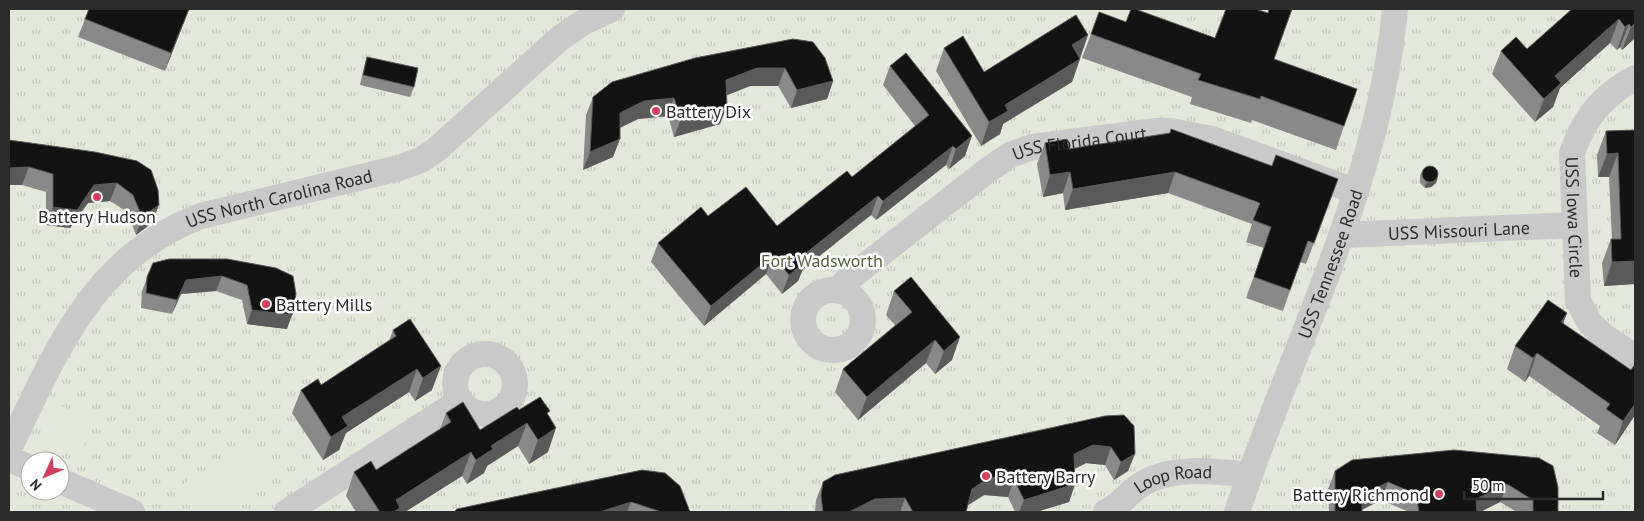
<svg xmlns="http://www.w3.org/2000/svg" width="1644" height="521" viewBox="0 0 1644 521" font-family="'PT Sans',sans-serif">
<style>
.park{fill:url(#park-tufts);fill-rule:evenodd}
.garden{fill:#e4e8db}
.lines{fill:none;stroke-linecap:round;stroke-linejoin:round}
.minor{stroke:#c9c9c9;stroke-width:26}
.wall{fill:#898989}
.shaded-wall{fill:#5a5a5a}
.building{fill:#131313;stroke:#5a5a5a}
.poi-dot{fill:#d23f5e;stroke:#fff;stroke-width:2}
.labels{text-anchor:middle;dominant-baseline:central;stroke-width:5;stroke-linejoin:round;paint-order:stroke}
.poi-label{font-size:18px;fill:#2c2c2c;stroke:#fff;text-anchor:start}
.street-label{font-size:18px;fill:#2c2c2c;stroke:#fff}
.park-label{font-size:18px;fill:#54633f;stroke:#fff}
</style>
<defs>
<pattern id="park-tufts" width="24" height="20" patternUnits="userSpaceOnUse" patternTransform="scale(1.25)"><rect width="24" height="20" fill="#e4e8db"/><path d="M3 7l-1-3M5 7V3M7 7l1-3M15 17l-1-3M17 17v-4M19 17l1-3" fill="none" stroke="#c4c7bc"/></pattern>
</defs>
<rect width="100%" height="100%" fill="#fff"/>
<!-- park -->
<path class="park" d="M9,9h1626v503h-1626zM30,461h30v30h-30z"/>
<!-- garden -->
<path class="garden" d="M53,403l41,16 -15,39 -41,-16z
M252,440l24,35 -56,37h-15l-20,-29z"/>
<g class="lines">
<!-- minor -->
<g class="minor">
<path id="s1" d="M1635,78c-33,18 -51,40 -63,75l6,148 12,22 11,11 34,23"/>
<path id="s2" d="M1343,235l231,-10"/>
<circle cx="833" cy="320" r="30"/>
<path id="s3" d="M839,290l8,-10 141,-110 22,-15 22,-8 124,-16h15l41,8 143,52"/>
<circle cx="485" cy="384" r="30"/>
<path id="s4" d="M9,449c47,-97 83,-192 192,-233l198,-48 22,-8 15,-10 123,-111 23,-16 30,-14"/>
<path d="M9,459l21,9"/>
<path d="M60,481l72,31"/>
<path d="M287,512l173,-111"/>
<path id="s5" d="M1106,512c14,-6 21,-18 33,-26 30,-21 76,-15 110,-11"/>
<path id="s6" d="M1237,512c55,-166 142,-326 158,-503"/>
</g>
</g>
<!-- wall -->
<path class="wall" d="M189,9l-24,62 -87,-34 7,-18z
M1635,9v29l-13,12 -2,-3 -3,3 -7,-7 -50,45 -7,19 -18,15 -43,-48 9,-23 26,-2z
M1126,22l148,37 70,67 -8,24 -84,-30 -1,3 -61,-19 2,-7 -110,-39 9,-24z
M1088,35l-16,47 -69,42 -3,10 -19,12 -45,-75 8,-23 40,24z
M793,39l40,42 -6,18 -36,9 -13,-22h-28l-23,9 -7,29 -46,13 -6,-21 -30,3 -18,9 -7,29 -30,13 3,-55 7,-18z
M367,57l47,30 -4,10 -50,-12 4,-18z
M890,66l75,90 -16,13 -3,-4 -70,55 -5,-5 -68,54 -5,12 -16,13 -16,-20 -62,52 -53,-64 7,-19 50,-27 69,10 75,-49 63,-51 -32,-41z
M1635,130v154l-31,2 -2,-23 9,-24h1l-3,-62h-11l-1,-22 9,-24z
M9,140l128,21 15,62 -16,12 -9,-23 -17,-11 -22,2 -18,25 -24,-3v-33l-24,-7h-13z
M1045,143l24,6 203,17 66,13 -32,85 -6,-2 -17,49 -37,-13 18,-50 -18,-6 6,-18 -84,-31 -103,17 -2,-17 -20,4 -6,-33z
M1422,171l14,12 -5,4 -6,1 -5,-5v-7z
M227,259l60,70 -40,-5 -5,-24 -26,-9 -35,3 -9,20 -31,-6 1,-17 11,-28z
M894,291l58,69 -17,14 -9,-11 -68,57 -23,-28 8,-23 52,-44 -9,-10z
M1567,313l-4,10 72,92 -20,30 -18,-12 3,-7 -71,-50 -4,6 -18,-13 8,-23z
M393,330l39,60 -17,11 -6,-9 -63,41 -7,17 -16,10 -31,-47 9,-23 20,-5 68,-44z
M519,410l29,6v36l-19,12 -11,-18 -31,20 -3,7 -17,11 -5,-8 -57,36h-49l-10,-16 8,-24 22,-2 64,-41 6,-16 34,17z
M1105,416l23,55 -14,9 -9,-15 -19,-2 -11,6v15l-6,18 -33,10h-21l-7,-15 -24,-2 -17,11 -1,6h-151l1,-12 7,-18z
M1454,450l104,62h-41l-17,-10 -20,10h-71l-28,-12 -19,10v2h-33l-1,-23 7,-18z
M642,470l48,42h-236z"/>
<!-- shaded-wall -->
<path class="shaded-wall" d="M189,9l-6,16 -18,46 6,-18z
M1619,19l-9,24 -50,45 -7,19 -18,15 9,-23 11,-23z
M1635,23v15l-13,12 9,-23z
M1629,24l-9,23 -3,3 8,-23z
M1088,35l-8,23 -8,-13z
M1080,59l-8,23 -69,42 -3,10 -19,12 8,-24 16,-17z
M757,68h28l-7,18h-28l-30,12 6,-18z
M833,81l-6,18 -36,9 6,-18z
M674,98l-6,18 -30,3 -25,12 7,-18 24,-12z
M727,106l-7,18 -46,13 7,-18z
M972,136l-7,20 -16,13 7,-20z
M620,139l-7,18 -30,13 7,-18z
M953,146l-7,19 -70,55 7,-19z
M1618,153l-9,24h-11l9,-23z
M29,167l-7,18h-13v-17z
M1070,172l-7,21 -20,4 7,-22z
M1175,172l-7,21 -103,17 8,-21z
M1438,178l-2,5 -5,4 -6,1 1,-5z
M117,183l-7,18 -22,2 -18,25 -24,-3 7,-18 41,-22z
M878,196l-7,19 -68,54 -5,12 -16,13 7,-19 12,-18z
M159,205l-7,18 -16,12 6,-18z
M773,255l-7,19 -62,52 7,-20z
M1635,261v23l-31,2 8,-24z
M222,276l-6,15 -35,3 -9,20 5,-14 9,-20z
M252,310l40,5 -5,14 -40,-5z
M1567,313l-9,24 3,-15z
M960,337l-8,23 -17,14 9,-23z
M935,340l-9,23 -68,57 9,-23z
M1537,353l-8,23 -4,6 8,-24z
M441,366l-9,24 -17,11 8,-23z
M417,369l-8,23 -63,41 -7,17 -16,10 8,-23 11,-20z
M1635,404v11l-20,30 8,-24z
M527,423l-9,23 -31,20 -3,7 -17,11 9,-24 15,-14z
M556,428l-8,24 -19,12 9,-24z
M1093,445l18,2 -6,18 -19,-2 -18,9 6,-18z
M471,452l-9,24 -57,36h-13l4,-12z
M1135,454l-7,17 -14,9 7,-18z
M990,477l24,2 -6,18 -24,-2 -19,12 7,-18z
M1388,482l-7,18 -24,12 5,-17z
M1075,484l-6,18 -33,10h-17l5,-12z
M1507,484l-7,18 -20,10h-8l4,-13z
M905,498l-5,14h-51l26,-13z
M631,502l-4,10h-27z"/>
<!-- building -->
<path class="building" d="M89,9h100l-18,44 -86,-34z
M1131,9h4l80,29 11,-29h29l13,4 1,-4h23l-18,50 83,30 -13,37 -83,-30 -1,3 -62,-19 3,-6 -110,-40 8,-22 27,10z
M1572,9h63v14l-4,4 -2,-3 -4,3 -6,-8 -64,57 6,7 -17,16 -43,-48 15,-14 11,12z
M1076,15l12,20 -16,10 8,14 -75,46 3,6 -19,11 -45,-74 19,-12 21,36z
M793,39l20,3 12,16 8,23 -36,9 -12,-22h-28l-31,12 1,26 -46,13 -7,-21 -30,3 -24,12v26l-30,13 3,-55 19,-15 83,-24z
M906,53l66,83 -16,13 -3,-3 -70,55 -5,-5 -77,61 4,5 -16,13 -16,-20 -62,51 -53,-63 43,-36 7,9 38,-29 31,39 70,-55 5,6 77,-62 -39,-49z
M367,57l51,11 -4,19 -51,-12z
M1171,129l101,37 4,-11 62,24 -24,64 -6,-2 -18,49 -36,-13 17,-50 -18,-7 7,-17 -85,-31 -102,17 -3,-17 -20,3 -5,-32 22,-4 2,10 101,-16z
M1635,130v131l-23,1 -1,-23h10l-3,-86 -11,1 -1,-23z
M9,140l86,12 42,9 14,9 7,20 1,15 -17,12 -9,-22 -16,-12 -23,2 -17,25 -24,-3v-33l-24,-7 -20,1z
M1422 174a8 8 0 1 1 16 0a8 8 0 1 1-16 0Z
M169,259h58l49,9 17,8 3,18 -4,21 -40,-5 -5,-25 -25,-9 -36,4 -9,20 -31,-7 1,-16 6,-14z
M911,277l49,60 -16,14 -9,-11 -68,57 -24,-28 69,-57 -18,-21z
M1548,300l19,13 -6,9 70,48 4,-6v40l-12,17 -17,-12 4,-5 -73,-51 -4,5 -18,-12z
M410,319l31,47 -18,12 -6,-9 -75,48 6,9 -17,11 -30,-47 17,-11 3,6 75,-49 -3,-6z
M540,397l10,14 -3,2 9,15 -18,12 -11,-17 -36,23 2,3 -17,11 -5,-8 -75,48 4,8 -7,4h-13l-26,-40 17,-11 5,9 75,-48 -5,-9 17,-11 17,28 37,-23 2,3z
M1124,415l10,11 1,28 -14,8 -10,-15 -18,-2 -19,9 1,30 -51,16 -10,-21 -24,-2 -18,12 -6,23h-53l-8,-14 -30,1 -26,13h-26l-2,-16 2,-14 12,-7 270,-59z
M1454,450l85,8 14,8 5,21v25h-25v-12l-26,-16 -31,15 1,13h-58l-3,-18 -28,-12 -26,13v17h-27v-41l17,-11z
M642,470l23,3 15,13 10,26h-31v-1l-28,-9 -31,10h-146l3,-3z"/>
<!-- markers -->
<g class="poi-dot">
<circle cx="656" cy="111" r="5"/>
<circle cx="97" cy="197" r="5"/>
<circle cx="266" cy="304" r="5"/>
<circle cx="986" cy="476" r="5"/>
<circle cx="1439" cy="494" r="5"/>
</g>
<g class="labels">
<!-- poi labels -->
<g class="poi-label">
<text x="666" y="111">Battery Dix</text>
<text x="97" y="216" text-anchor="middle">Battery Hudson</text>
<text x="276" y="304">Battery Mills</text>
<text x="996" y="476">Battery Barry</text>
<text x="1429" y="494" text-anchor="end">Battery Richmond</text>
</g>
<!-- street labels -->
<g class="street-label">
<text stroke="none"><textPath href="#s3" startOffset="289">USS Florida Court</textPath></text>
<text stroke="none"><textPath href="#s4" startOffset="391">USS North Carolina Road</textPath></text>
<text stroke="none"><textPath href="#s1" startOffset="165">USS Iowa Circle</textPath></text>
<text stroke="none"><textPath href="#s2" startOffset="116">USS Missouri Lane</textPath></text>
<text stroke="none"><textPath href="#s6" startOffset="265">USS Tennessee Road</textPath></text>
<text stroke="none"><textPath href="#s5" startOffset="78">Loop Road</textPath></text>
</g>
<!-- park labels -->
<g class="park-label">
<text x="822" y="260">Fort Wadsworth</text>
</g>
</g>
<!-- border -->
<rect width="1644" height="521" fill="none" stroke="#2c2c2c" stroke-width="20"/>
<!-- north arrow -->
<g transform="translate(45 476) rotate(226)"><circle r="24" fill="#ffffff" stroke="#ababab"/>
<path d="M0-4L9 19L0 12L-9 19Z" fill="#d23f5e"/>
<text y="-8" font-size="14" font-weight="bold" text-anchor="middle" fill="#2c2c2c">N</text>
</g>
<!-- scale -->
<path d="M1464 491v8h139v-8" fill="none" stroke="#2c2c2c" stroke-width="2.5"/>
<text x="1472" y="491" font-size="15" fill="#2c2c2c" stroke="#ffffff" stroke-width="4" paint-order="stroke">50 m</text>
</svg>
